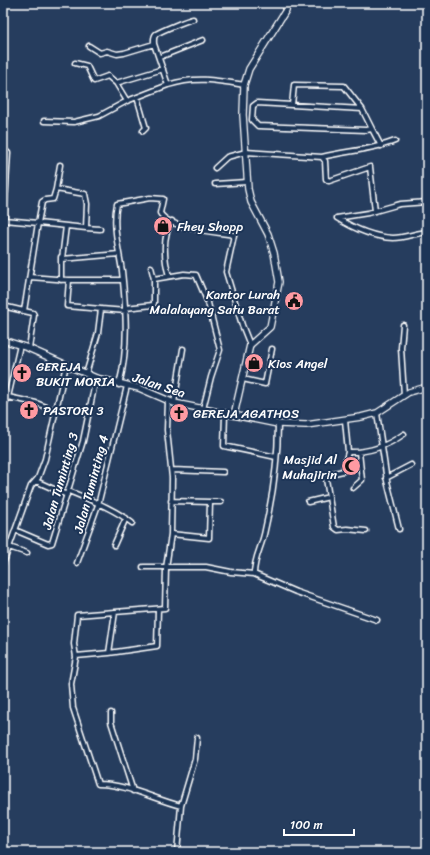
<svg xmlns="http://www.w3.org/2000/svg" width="430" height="855" viewBox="0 0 430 855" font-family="Sriracha,sans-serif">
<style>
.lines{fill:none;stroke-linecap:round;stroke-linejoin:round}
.street-casing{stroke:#fff;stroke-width:7}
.secondary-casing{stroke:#fff;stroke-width:8}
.street{stroke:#1d3557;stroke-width:4}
.secondary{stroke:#1d3557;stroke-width:5.5}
.labels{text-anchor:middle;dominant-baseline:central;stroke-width:4;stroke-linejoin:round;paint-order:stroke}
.poi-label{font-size:13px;fill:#fff;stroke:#1d3557;text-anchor:start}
.street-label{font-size:13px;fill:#fff;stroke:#1d3557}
</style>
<rect width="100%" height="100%" fill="#263d5e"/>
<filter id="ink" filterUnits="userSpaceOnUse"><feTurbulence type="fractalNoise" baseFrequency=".025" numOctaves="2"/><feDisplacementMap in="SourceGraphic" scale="8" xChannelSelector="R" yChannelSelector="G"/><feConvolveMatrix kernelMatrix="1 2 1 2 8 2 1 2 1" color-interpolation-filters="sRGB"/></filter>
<g filter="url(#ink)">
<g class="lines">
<defs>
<path id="street" d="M154,44c0,-3 -1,-7 2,-10 5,-3 31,-14 37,-15
M89,46l11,7 7,-2 10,3 7,-1 30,-9 14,41c28,-9 48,-5 76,0
M160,57l43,-17
M75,63l12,3 7,15 14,-5 8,7 11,18
M116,83l47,-14
M137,97l9,31 -3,3
M292,105l2,-20 50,1 18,23 10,20 -6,1 -108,-4 -6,-6 1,-14 4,-3 105,6
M44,121l30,1 25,-6 28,-15 41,-16
M372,129l9,17
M3,149l5,4 -4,67
M322,157c24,-6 50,-7 73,-16
M60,165l-4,24 29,5 2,10 -1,24 14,1
M215,168l12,-11 19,-5 76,5 3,4 1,18 3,2 41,-14 5,44
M215,184l32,-2
M337,218c16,10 37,19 56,20 11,0 23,-5 34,-6
M337,218l31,-5 32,-9 27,-2
M66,226l-4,33 57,-5
M3,227l1,-7 34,3 4,-21 3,-2 8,-1 3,-10
M151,267l3,12
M169,276c-5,-17 -7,-40 3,-55
M30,277l39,3
M61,280v-23
M3,306l21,5 14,-88 48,5
M125,308l28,-3 1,-2v-24l30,-5 12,1 12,28 12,47 -9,27 -8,32
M101,309l25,2
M24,311l9,2 1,2 -5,33
M403,325l-2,23 3,47
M86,374l12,-41 3,-24 -34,-3 2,-26h53
M243,379l22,5 7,-35
M119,385c10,-38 7,-75 3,-114 -3,-21 -10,-46 -5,-67l33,-6 13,1 -3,14c9,16 57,19 74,22l-8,37 16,53 8,20
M8,397l28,6 21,8
M168,401l-1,29 5,48 -1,56 -5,34 -1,40 -88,7 -3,29 2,13 -5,27 2,24 25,76c29,0 55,15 83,22l14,-47 2,-21
M174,403l9,-54
M3,406l5,-9 12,-52
M377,413l10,68 12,48
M225,414l-1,32 52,11
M345,420l3,32c21,1 39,-6 56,-18
M278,424c0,36 -5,71 -13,106 -3,17 -11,27 -11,44l42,18 81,28
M348,452l-5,19 -13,3 -4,5 8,48 4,3 9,-1 19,2
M172,470l51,2
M386,478l25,-13
M36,481l31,14
M353,488l9,-8 -3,-28
M69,491c21,9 44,17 63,32
M171,501l39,1
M308,502l21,-5
M15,530l33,14 4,-1 31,-102 13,-63
M171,534l38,4 1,-36h11
M114,545l12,-27
M9,547l18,6
M77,563l21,-58 29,-119
M3,564l28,-78 7,-8 7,-19 21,-94
M143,567h63l25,5 23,2
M109,653l48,-7 1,-37
M76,656l33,-3 6,-41
M111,713v9l22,69
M177,852l4,-46"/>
<path id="secondary" d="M3,340l25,8 68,30 43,10 35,15 104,21 28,1 55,-8 16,-4 32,-21 18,-5
M234,415l16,-70 20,-18 9,-45 -5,-29 -6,-19 -17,-32 -3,-13 -5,-74 1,-30 5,-16 37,-59 2,-7"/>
</defs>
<!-- street casing -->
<use href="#street" class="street-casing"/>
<!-- secondary casing -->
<use href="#secondary" class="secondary-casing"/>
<!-- street -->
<use href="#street" class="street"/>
<!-- secondary -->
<use href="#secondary" class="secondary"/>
</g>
</g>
<!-- icons -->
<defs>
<symbol id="shop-disc" viewBox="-11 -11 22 22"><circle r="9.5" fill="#ff9aa2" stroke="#1d3557"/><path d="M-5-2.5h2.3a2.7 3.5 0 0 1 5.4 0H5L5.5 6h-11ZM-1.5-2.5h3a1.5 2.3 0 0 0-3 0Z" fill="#111"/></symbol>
<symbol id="civic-disc" viewBox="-11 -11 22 22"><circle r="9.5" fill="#ff9aa2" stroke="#1d3557"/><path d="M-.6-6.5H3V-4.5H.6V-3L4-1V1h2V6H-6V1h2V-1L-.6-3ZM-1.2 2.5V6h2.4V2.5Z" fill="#111"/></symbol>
<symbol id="church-disc" viewBox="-11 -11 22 22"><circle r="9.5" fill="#ff9aa2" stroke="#1d3557"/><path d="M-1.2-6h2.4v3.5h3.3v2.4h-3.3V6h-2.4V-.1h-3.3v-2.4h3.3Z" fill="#111"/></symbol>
<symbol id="mosque-disc" viewBox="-11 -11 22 22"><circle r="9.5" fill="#ff9aa2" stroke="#1d3557"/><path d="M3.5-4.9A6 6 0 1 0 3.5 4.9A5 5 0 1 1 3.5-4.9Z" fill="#111"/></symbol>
</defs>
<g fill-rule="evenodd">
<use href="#shop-disc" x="152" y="215" width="22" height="22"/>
<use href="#civic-disc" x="283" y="290" width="22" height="22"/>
<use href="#shop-disc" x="243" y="352" width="22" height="22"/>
<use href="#church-disc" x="11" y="362" width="22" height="22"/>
<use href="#church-disc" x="18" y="399" width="22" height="22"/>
<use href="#church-disc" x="168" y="402" width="22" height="22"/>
<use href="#mosque-disc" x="340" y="455" width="22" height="22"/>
</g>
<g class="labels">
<!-- poi labels -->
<g class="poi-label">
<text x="177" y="226">Fhey Shopp</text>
<text x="280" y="294" text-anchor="end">Kantor Lurah<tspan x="280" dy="15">Malalayang Satu Barat</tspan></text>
<text x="268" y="363">Kios Angel</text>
<text x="36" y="366">GEREJA<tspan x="36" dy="15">BUKIT MORIA</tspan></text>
<text x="43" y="410">PASTORI 3</text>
<text x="193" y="413">GEREJA AGATHOS</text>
<text x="337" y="459" text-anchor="end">Masjid Al<tspan x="337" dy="15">Muhajirin</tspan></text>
</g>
<!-- street labels -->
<g class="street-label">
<text transform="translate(159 385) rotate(18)">Jalan Sea</text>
<text transform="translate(60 481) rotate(-74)">Jalan Tuminting 3</text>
<text transform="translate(91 484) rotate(-75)">Jalan Tuminting 4</text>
</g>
</g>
<!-- margin -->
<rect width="430" height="855" fill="none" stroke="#1d3557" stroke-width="16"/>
<rect x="8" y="8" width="414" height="839" fill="none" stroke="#fff" stroke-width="1.5" filter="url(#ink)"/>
<!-- scale -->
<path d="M284 829v6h70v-6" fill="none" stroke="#ffffff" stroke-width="2"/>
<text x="290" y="829" font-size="12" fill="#ffffff" stroke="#1d3557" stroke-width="3" paint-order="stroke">100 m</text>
</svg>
